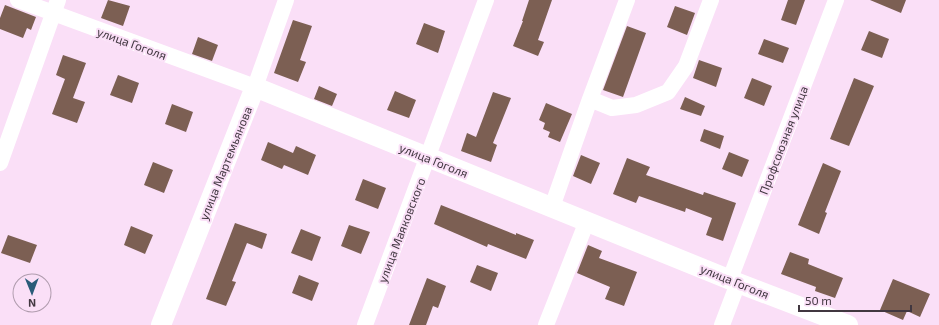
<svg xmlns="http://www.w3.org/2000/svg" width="939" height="325" viewBox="0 0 939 325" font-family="'Exo 2',sans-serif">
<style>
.building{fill:#7c5f53}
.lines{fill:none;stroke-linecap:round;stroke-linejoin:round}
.minor{stroke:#fff;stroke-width:16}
.major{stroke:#fff;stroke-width:20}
.labels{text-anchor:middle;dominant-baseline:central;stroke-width:4;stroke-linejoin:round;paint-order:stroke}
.street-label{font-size:12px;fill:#413740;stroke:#fadff7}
</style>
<rect width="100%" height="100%" fill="#fadff7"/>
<!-- building -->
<path class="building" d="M108,0l22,6 -7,20 -22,-8z
M529,0h23l-14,40 6,2 -6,14 -25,-10 10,-25h-1z
M788,0h17l-9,25 -15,-5z
M870,0h36l-5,13z
M5,5l31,12 -5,13 -4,-2 -4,10 -23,-9v-11z
M675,6l20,7 -8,22 -20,-8z
M293,20l19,6 -12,34 6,2 -8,20 -24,-9z
M424,23l21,8 -7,22 -22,-9z
M627,26l19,7 -23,64 -20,-7z
M869,31l20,8 -7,19 -21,-8z
M198,37l20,8 -6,16 -20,-7z
M764,39l25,9 -6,15 -25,-9z
M63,55l23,8 -13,35 12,4 -8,21 -25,-9 13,-35 -9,-4z
M699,60l23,8 -6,19 -23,-9z
M118,75l21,8 -7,20 -22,-8z
M752,78l20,8 -8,20 -20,-8z
M854,78l20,8 -25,60 -19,-7z
M319,86l18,8 -5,12 -18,-7z
M395,91l21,9 -7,18 -22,-8z
M493,92l18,6 -18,45 4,2 -6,17 -30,-11 6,-18 9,4z
M685,97l20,9 -4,10 -21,-7z
M546,103l26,11 -12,28 -12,-5 2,-5 -7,-3 2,-6 -6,-3z
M172,104l21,8 -7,20 -21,-8z
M704,129l20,7 -4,13 -20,-8z
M268,142l25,11 3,-7 20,9 -8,20 -24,-10 -2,4 -21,-9z
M729,152l20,8 -7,17 -20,-8z
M581,155l19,8 -9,21 -18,-8z
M627,158l23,9 -4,8 57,20 1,-3 32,11 -13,38 -17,-6 6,-17 -26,-10 -1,4 -46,-16 -3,7 -23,-9z
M153,162l20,8 -9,23 -20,-8z
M823,163l18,8 -16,41 2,1 -8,21 -21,-9z
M363,179l23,9 -8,21 -23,-9z
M441,205l75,30v-2l18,7 -8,19 -38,-15 -1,3 -53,-23z
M235,223l32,11 -5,15 -15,-6 -15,38 4,1 -10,24 -20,-7z
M349,225l21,7 -9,22 -20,-8z
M131,226l22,9 -8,19 -21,-9z
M301,229l20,8 -9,24 -21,-8z
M8,235l29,10 -7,18 -29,-10z
M588,245l14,6 -3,7 38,14 -13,34 -19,-7 5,-12 -33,-14z
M790,252l19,7 -1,5 35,14 -8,20 -20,-7 1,-4 -35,-13z
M477,265l21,8 -7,18 -21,-9z
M299,275l20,8 -7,18 -20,-8z
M427,278l19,8 -8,22 -5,-2 -7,19h-17z
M893,279l37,15 -10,23 -13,-6 -4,9 -23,-10z"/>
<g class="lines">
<!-- minor -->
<path class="minor" d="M18,0l237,87 31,-87
M590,99l37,-99
M0,163l58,-163
M552,207l38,-108 22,9 24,-3 32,-13 18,-26 25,-66
M730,279l106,-279
M365,325l121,-325
M546,325l41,-104
M722,325l16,-42"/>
<!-- major -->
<path class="major" d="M161,325l94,-238 483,196 110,42"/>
</g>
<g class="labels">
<!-- street labels -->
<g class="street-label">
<text transform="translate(132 43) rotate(20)">улица Гоголя</text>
<text transform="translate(783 140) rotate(-69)">Профсоюзная улица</text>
<text transform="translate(434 160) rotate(22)">улица Гоголя</text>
<text transform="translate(225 163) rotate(-68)">улица Мартемьянова</text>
<text transform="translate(401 230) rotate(-69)">улица Маяковского</text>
<text transform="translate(735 281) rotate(22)">улица Гоголя</text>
</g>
</g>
<!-- north arrow -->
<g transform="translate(32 293) rotate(179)"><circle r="19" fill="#fadff7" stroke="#b09cae"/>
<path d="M0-3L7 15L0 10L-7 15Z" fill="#2a5b79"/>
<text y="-6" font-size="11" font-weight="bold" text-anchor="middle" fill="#413740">N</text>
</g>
<!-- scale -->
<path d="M799 305v6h112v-6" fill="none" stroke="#413740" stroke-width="2"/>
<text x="805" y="305" font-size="12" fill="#413740" stroke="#fadff7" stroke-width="3" paint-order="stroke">50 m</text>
</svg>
